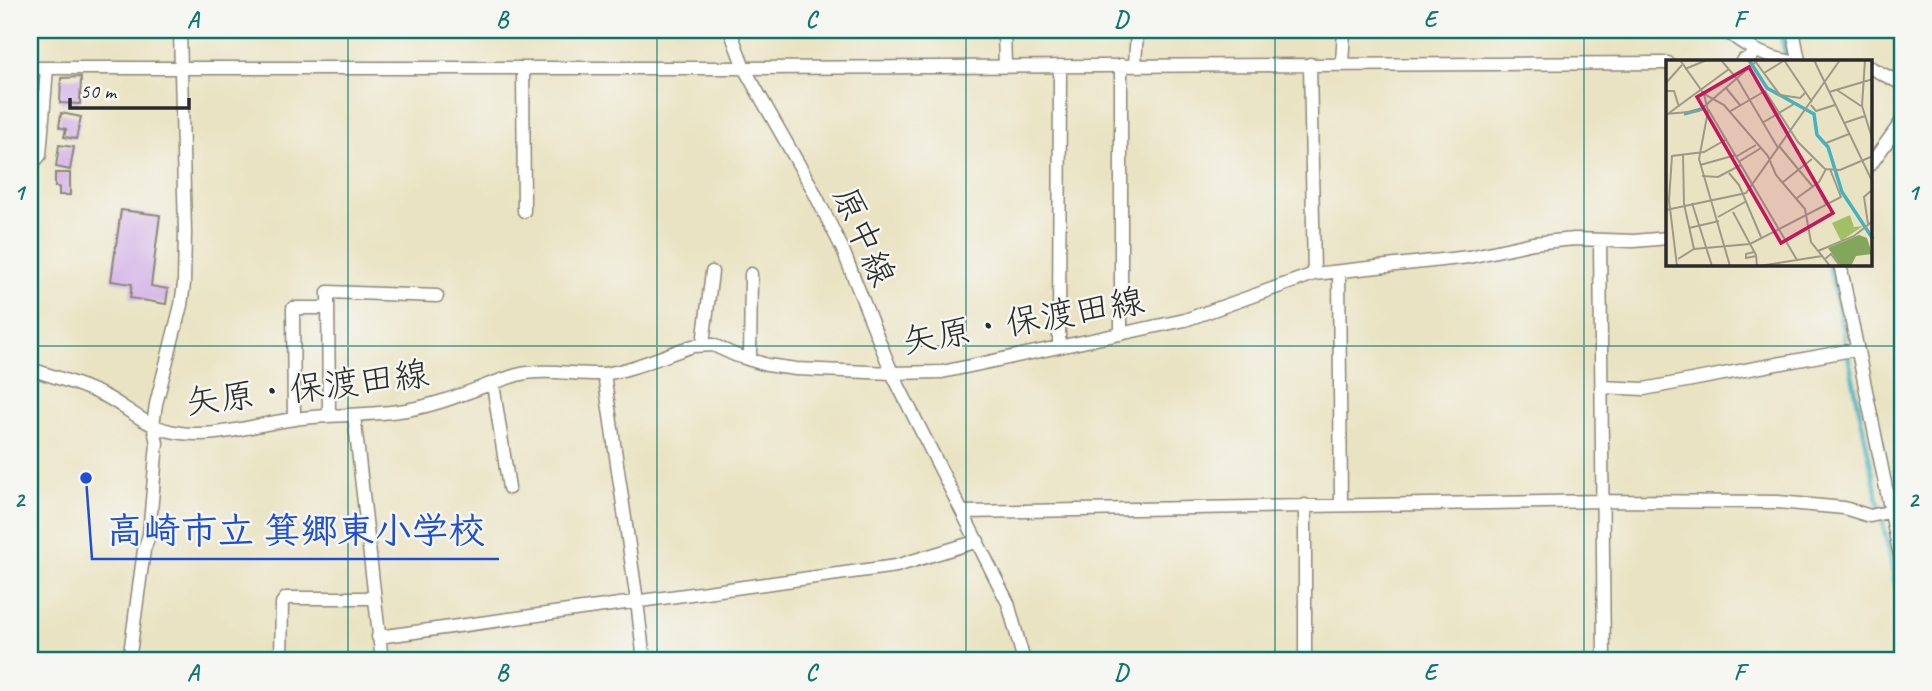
<svg xmlns="http://www.w3.org/2000/svg" width="1932" height="691" viewBox="0 0 1932 691" font-family="Caveat,'Klee One',sans-serif">
<style>
.lines{fill:none;stroke-linecap:round;stroke-linejoin:round}
.stream{stroke:#44b3c0;stroke-width:4.5}
.building{fill:#cfa8e6}
.minor-casing{stroke:#8a8777;stroke-width:15}
.minor{stroke:#fff;stroke-width:12}
.grid{fill:none;stroke:#0f766e;stroke-width:2;stroke-opacity:0.55}
.labels{text-anchor:middle;dominant-baseline:central;stroke-width:5;stroke-linejoin:round;paint-order:stroke}
.street-label{font-size:35px;fill:#2b2b2b;stroke:#f6f6f2}
.inset-river{fill:none;stroke:#44b3c0;stroke-width:3.5}
.inset-road{fill:none;stroke:#9e9986;stroke-width:2}
.view{fill:#c2185b;fill-opacity:0.15;stroke:#c2185b;stroke-width:3.5}
.inset-edge{fill:none;stroke:#2b2b2b;stroke-width:3.5}
.leader{fill:none;stroke:#1d4ed8;stroke-width:2.5}
.callout-dot{fill:#1d4ed8;stroke:#f6f6f2;stroke-width:2.5}
.callout-label{font-size:37px;text-anchor:middle;font-weight:bold;fill:#1d4ed8;stroke:#f6f6f2;stroke-width:5;stroke-linejoin:round;paint-order:stroke}
.neatline{fill:none;stroke:#0f766e;stroke-width:2.5}
.grid-label{font-size:23px;text-anchor:middle;font-weight:bold;fill:#0f766e}
</style>
<rect width="100%" height="100%" fill="#f6f6f2"/>
<filter id="ink" filterUnits="userSpaceOnUse"><feTurbulence type="fractalNoise" baseFrequency=".0143" numOctaves="2"/><feDisplacementMap in="SourceGraphic" scale="14" xChannelSelector="R" yChannelSelector="G"/><feConvolveMatrix kernelMatrix="1 2 1 2 8 2 1 2 1" color-interpolation-filters="sRGB"/></filter>
<filter id="wash" filterUnits="userSpaceOnUse"><feTurbulence type="fractalNoise" baseFrequency=".00686" numOctaves="4" result="noise"/><feDisplacementMap in="SourceGraphic" scale="28" xChannelSelector="R" yChannelSelector="G"/><feGaussianBlur stdDeviation="1.57" result="paint"/><feColorMatrix in="noise" values="0 0 0 0 0 0 0 0 0 0 0 0 0 0 0 0 0 1.4 0 .05"/><feComposite in="paint" operator="in"/></filter>
<g filter="url(#wash)">
<rect width="100%" height="100%" fill="#eae3c3"/>
<g class="lines">
<!-- stream -->
<path class="stream" d="M1780,30l7,30
M1829,264l73,351"/>
</g>
<g id="blocks">
<!-- building -->
<path class="building" d="M81,77l-1,27 -20,-1 1,-25z
M30,82l10,2 -5,23 -5,-1z
M30,111l6,1 -3,21h-3z
M61,113l20,4 -5,22 -12,-2 2,-8 -7,-2z
M30,137h4l-3,22h-1z
M59,145l15,2 -4,23 -14,-3z
M55,173h15v22h-11v-8h-4z
M30,188h5v14h-5z
M121,210l39,5 -9,71 17,3 -2,15 -36,-6 2,-14 -21,-3z"/>
</g>
</g>
<g filter="url(#ink)">
<use href="#blocks" fill-opacity="0" stroke="#8a8777" stroke-width="2"/>
<g class="lines">
<defs>
<path id="minor" d="M730,30l14,38 67,118 31,62 50,125 116,230 16,58
M1004,30l1,36
M1725,30c19,15 38,27 63,31
M1793,30l6,31
M1742,61l8,-4 6,-6
M1310,64l4,210
M1342,64l2,-34
M1135,65l2,-35
M30,68h714l924,-5
M523,68l1,143
M1871,68l31,16
M30,163l4,-1 6,-7 7,-87
M1871,164l31,-43
M1600,240l4,421
M1840,264l62,302
M1339,272l2,232
M1121,334v-269
M703,344l9,-72
M1059,347l1,-281
M750,360l1,-86
M30,369c25,8 51,15 75,27 21,11 41,30 65,35 43,10 83,-7 125,-12 37,-5 75,-3 111,-9 39,-6 74,-24 111,-35 28,-7 57,0 85,-1 26,-2 65,-20 91,-28l20,-1 22,10 32,10 29,4 96,4 50,-1 243,-52 129,-46 155,-17 64,-14 42,-4 59,2 34,-3
M604,374l33,227 7,60
M493,384l16,104
M1601,387l43,2 213,-40
M354,415l28,246
M329,416l-1,-124 109,4
M294,419l-1,-111h35
M962,512l641,-11 175,1 66,6 26,8 32,-7
M378,637l518,-71 82,-25
M129,661l15,-111 5,-15 8,-92 -4,-18 3,-21 25,-99 3,-21 1,-52 -5,-202
M281,661l1,-58 4,-5h88
M1305,661v-156"/>
</defs>
<!-- minor casing -->
<use href="#minor" class="minor-casing"/>
<!-- minor -->
<use href="#minor" class="minor"/>
</g>
</g>
<!-- grid -->
<path class="grid" d="M348,30v631M657,30v631M966,30v631M1275,30v631M1584,30v631M30,346h1872"/>
<g class="labels">
<!-- street labels -->
<g class="street-label">
<text transform="translate(864 236) rotate(66)">原中線</text>
<text transform="translate(1023 321) rotate(-10)">矢原・保渡田線</text>
<text transform="translate(307 388) rotate(-7)">矢原・保渡田線</text>
</g>
</g>
<!-- overview -->
<g transform="translate(1666 60)">
<rect width="206" height="206" fill="#eae3c3"/>
<path d="M184,155l4,12 9,-1 -22,15 -9,-18z" fill="#a3bf66"/>
<path d="M193,175l8,3 5,16 -16,2 -5,10h-10l-13,-18z" fill="#82a65b"/>
<path class="inset-river" d="M83,0l18,28 47,26 3,21 11,12 14,45 31,47M18,54l21,-6"/>
<path class="inset-road" d="M14,0l24,34 20,11 44,51 8,19 29,34 6,33 19,24M55,0l17,20 40,68M118,0l28,42M148,0l59,123M199,0l-3,46 11,35M89,1l25,34 20,3 5,-5M19,9l22,-9M98,13l21,-13M0,23l16,-18M60,28l14,17M171,30l24,16M0,31h8l5,16M163,32l44,-13M38,34l4,17 -9,48 31,107M145,45l5,6 19,-6M42,49l89,151M63,52l36,-21 33,51 27,27M3,53l60,-44M0,54l33,-3 59,-51M96,63l32,-19M178,63l21,-7M160,83l23,-9M113,86l34,41M17,94l1,50 10,45M71,96l19,-11M74,101l21,-13M34,105l36,-10M63,113l10,12 22,52M36,116l16,1 23,-12M117,122l29,-23M150,125l10,19M131,138l22,-16 7,-13 14,1 33,-14M26,143l20,63M0,150l80,-17 94,-133M67,152l23,43 1,11M52,157l27,-15M202,164l-4,-27 9,-8M23,168l30,-7M152,191l36,-15 19,-15M88,192l-8,2v4l10,-2M12,199l16,-10 56,-5 91,-47 -11,-28M159,199l6,-5 9,12M11,206l-8,-66 3,-44 32,-4 23,-13M94,206l62,-10"/>
<path class="view" d="M83,7l84,146 -52,30 -84,-146z"/>
<rect width="206" height="206" class="inset-edge"/>
</g>
<!-- callouts -->
<path class="leader" d="M86 478L92 559H499"/>
<circle class="callout-dot" cx="86" cy="478" r="7"/>
<g class="callout-label">
<text x="296" y="543">高崎市立 箕郷東小学校</text>
</g>
<!-- margin -->
<rect width="1932" height="691" fill="none" stroke="#f6f6f2" stroke-width="77"/>
<!-- scale -->
<path d="M70 98v10h119v-10" fill="none" stroke="#2b2b2b" stroke-width="3.5"/>
<text x="80" y="98" font-size="21" fill="#2b2b2b" stroke="#f6f6f2" stroke-width="5" paint-order="stroke">50 m</text>
<rect x="38" y="38" width="1856" height="614" class="neatline"/>
<g class="grid-label">
<text x="193" y="27">A</text>
<text x="502" y="27">B</text>
<text x="811" y="27">C</text>
<text x="1121" y="27">D</text>
<text x="1430" y="27">E</text>
<text x="1739" y="27">F</text>
<text x="19" y="200">1</text>
<text x="1913" y="200">1</text>
<text x="19" y="507">2</text>
<text x="1913" y="507">2</text>
<text x="193" y="680">A</text>
<text x="502" y="680">B</text>
<text x="811" y="680">C</text>
<text x="1121" y="680">D</text>
<text x="1430" y="680">E</text>
<text x="1739" y="680">F</text>
</g>
</svg>
